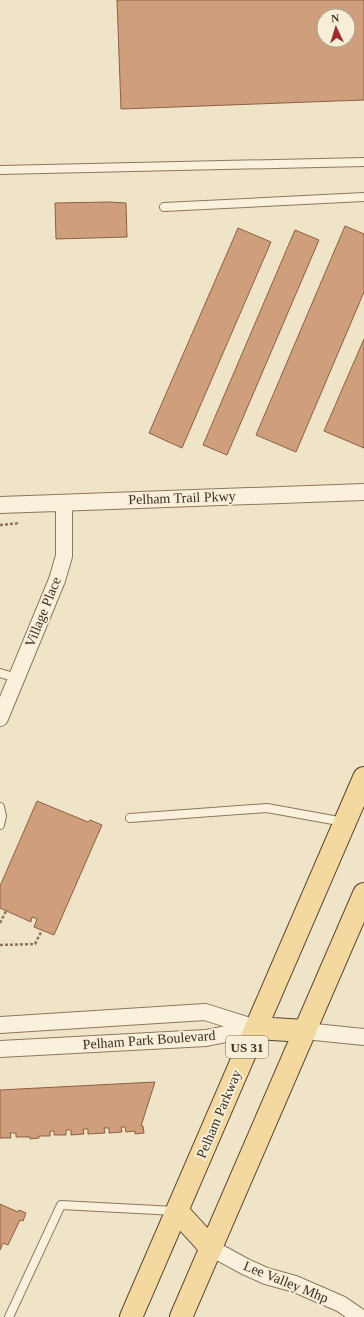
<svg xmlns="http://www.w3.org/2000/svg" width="364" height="1317" viewBox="0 0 364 1317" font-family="Georgia,serif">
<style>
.building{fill:#cf9f7d;stroke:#8d5f41;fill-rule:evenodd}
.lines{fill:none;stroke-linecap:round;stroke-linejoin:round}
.service-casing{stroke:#8d765c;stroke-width:10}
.minor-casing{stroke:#8d765c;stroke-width:18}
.primary-casing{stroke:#5b4430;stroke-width:24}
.path{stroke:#8d765c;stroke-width:2.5;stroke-dasharray:3 2;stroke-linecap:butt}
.service{stroke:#faf1dc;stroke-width:8}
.minor{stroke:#faf1dc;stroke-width:16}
.primary{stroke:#f3d9a0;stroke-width:22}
.labels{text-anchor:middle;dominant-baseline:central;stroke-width:4;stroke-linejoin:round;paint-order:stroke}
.shield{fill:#f7eed8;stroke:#756857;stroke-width:1}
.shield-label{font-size:13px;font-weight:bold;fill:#3d2e20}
.street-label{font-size:14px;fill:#3d2e20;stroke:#f7eed8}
</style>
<rect width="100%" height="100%" fill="#f0e4c8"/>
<!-- building -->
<path class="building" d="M117,0h247v100l-243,9zM324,16h24v24h-24z
M110,202l16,1 1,34 -71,2 -1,-36z
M345,226l19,8v58l-68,160 -40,-17z
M238,228l33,14 -89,206 -33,-15z
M295,230l24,10 -92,215 -24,-10z
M364,339v109l-40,-17z
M37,801l51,21 2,-2 12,5 -48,110 -20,-8 3,-8 -5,-2 -1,5 -31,-14v-22z
M155,1082l-14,44h2l1,7 -9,1v-3l-9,1 -1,-5h-4l1,5 -13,1v-5h-5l1,5 -17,1v-5h-5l1,5 -13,1v-5h-5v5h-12v-4h-4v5h-11v2l-9,1v-2h-14v-4h-6l1,5h-11v-48z
M0,1204l18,8 1,-2 7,3 -3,8 -3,-1 -12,25 -5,-2 -3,7z"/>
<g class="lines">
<defs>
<path id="service" d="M0,170l364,-8
M164,207l200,-10
M0,673l17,5
M0,807l2,9 -2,9
M130,818l137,-10 77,14
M9,1317l52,-112 114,6"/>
<path id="minor" d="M0,505l364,-13
M0,718l57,-138 7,-24v-53
M0,1025l205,-13 51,16 -50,10 -206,11
M305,1031l59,6
M211,1248l35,19 20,9 29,8 46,20 19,13"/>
<path id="primary" d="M256,1028l49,3
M177,1211l34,37
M131,1317l233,-539
M181,1317l183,-423"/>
</defs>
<!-- service casing -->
<use href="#service" class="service-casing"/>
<!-- minor casing -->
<use href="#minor" class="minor-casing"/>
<!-- primary casing -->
<use href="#primary" class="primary-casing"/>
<!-- path -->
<path class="path" d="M0,525l20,-2
M0,923l6,-12
M0,945l35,-1 7,-14"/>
<!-- service -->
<use href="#service" class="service"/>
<!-- minor -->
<use href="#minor" class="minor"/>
<!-- primary -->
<use href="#primary" class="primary"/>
</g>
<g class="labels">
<!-- shield labels -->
<rect class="shield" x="226" y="1036" width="42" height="22" rx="3"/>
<g class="shield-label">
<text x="247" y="1047">US 31</text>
</g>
<!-- street labels -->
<g class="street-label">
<text transform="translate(182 498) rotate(-2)">Pelham Trail Pkwy</text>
<text transform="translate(43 612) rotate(-68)">Village Place</text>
<text transform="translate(149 1040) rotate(-4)">Pelham Park Boulevard</text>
<text transform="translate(219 1114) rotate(-67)">Pelham Parkway</text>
<text transform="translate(286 1282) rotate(22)">Lee Valley Mhp</text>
</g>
</g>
<!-- north arrow -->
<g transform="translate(336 28) rotate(356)"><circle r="19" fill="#f7eed8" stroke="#ada18e"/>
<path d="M0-3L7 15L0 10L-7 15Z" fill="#9e2a2b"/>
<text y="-6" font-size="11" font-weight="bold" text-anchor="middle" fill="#3d2e20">N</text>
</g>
</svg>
